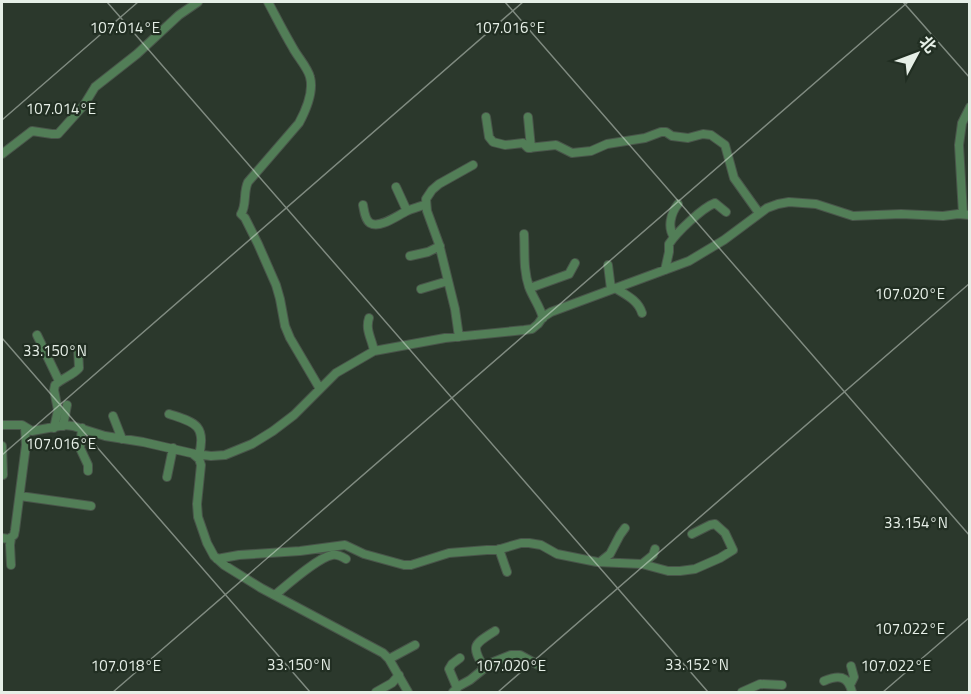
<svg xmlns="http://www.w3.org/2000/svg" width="971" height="694" viewBox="0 0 971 694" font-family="'Titillium Web','Noto Sans SC',sans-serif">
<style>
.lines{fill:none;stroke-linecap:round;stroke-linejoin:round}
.minor-casing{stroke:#49554a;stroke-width:10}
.minor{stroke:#527e57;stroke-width:8}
.ticks{fill:none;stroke:#e6efe7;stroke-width:1.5;stroke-opacity:0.45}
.ticks-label{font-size:15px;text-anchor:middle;fill:#e6efe7;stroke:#212e22;stroke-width:4.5;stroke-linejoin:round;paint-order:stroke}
</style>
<rect width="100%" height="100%" fill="#2b382c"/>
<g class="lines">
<defs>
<path id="minor" d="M268,2c8,15 16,31 25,46 4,8 15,20 17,29 4,15 -4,33 -11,46l-51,59c-5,10 -1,23 -7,32l4,4 13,26 18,41 4,14 5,27 5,12 30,51
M486,117l3,20 4,5 12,3 18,-2 5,5 28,-3 16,8 19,-2 16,-7 38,-6 16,-6h5l6,4 16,2 15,-4 8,1 14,10 9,33 25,35
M528,117l3,31
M2,154l30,-23 20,3h6l26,-29 11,-18 42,-33 42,-39 19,-13
M396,187l11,24
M363,205c1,5 2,15 7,18 10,6 28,-8 37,-12 6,-3 13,-4 19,-7
M963,214l-4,-69 3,-22 8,-16
M524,234c1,19 -1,35 5,53 4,11 11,19 14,31
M674,237c-7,-10 -3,-24 4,-33
M410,256l18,-4 12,-6
M608,265l3,24
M665,270l4,-18v-8c8,-12 33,-36 46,-41l11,9
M530,288l39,-14 6,-11
M615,288c11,7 23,12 27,25
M421,289l27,-8
M369,318c-4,12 3,21 5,33
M37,335l22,46
M459,337l-4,-28 -16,-65 -12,-33 -1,-12 6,-9 7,-6 34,-19
M169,414c24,8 38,10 30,41
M113,416l9,23
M2,425h20l10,6 33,-6 8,1 32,10 38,6 52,12 16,2 14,-1 27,-11 21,-13 21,-16 42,-42 38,-22 71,-13 79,-8 8,-1 6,-5 5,-7 8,-5 138,-51 35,-21 43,-32 11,-4 11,-2 27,2 37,12 48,-2 42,2 15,-2 12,1
M63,426l4,-21
M54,428l4,-18 -4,-20 1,-5c7,-7 17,-9 24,-17l-1,-20
M82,428l-2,20 8,17v6
M2,446l1,29
M193,454l6,5 2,6 -4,39 1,13 9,26 7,13 10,9 37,23 122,65 6,6 19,33
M167,477l6,-29
M20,496l71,10
M2,538l7,1 5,-4 1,-5 11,-85 -1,-18
M11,538l-1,7 1,20
M499,549l8,23
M217,559l22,-4 61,-4 45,-6 19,9 40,11h7l38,-12 38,-3h10l24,-7h8l12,2 16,9 40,8 45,2 26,7h12l15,-2 25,-11 13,-8 -8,-17 -10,-9 -5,1 -18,9
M600,562l10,-8 10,-19 5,-7
M642,564l11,-9 2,-6
M275,595c12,-10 42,-37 57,-40 5,-1 9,1 14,4
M389,659l26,-14
M484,668c-13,-23 -11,-23 11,-37
M824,681c14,-6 24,-6 28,11
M850,685l4,-8 -3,-11
M457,688l-8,-19 3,-5 8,-6
M376,692l16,-9 7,-8
M453,692l6,-6 11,-6 21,-17 20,-8h9l20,11
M742,692l18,-8 22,1"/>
</defs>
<!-- minor casing -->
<use href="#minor" class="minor-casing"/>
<!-- minor -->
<use href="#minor" class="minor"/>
</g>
<!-- ticks -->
<path class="ticks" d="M107,2l601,690M505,2l465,534M903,2l67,76M2,120l136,-118M2,338l308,354M2,455l521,-453M113,692l795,-690M498,692l472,-409M883,692l87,-75"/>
<g class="ticks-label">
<text x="125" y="33">107.014°E</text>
<text x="510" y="33">107.016°E</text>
<text x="61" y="114">107.014°E</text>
<text x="910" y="299">107.020°E</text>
<text x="55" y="356">33.150°N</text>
<text x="61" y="449">107.016°E</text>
<text x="916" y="528">33.154°N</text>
<text x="910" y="634">107.022°E</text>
<text x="299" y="670">33.150°N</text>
<text x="697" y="670">33.152°N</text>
<text x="126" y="671">107.018°E</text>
<text x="511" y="671">107.020°E</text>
<text x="896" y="671">107.022°E</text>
</g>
<!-- border -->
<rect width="971" height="694" fill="none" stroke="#e6efe7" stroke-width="6"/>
<!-- north arrow -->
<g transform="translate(917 54) rotate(49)" stroke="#212e22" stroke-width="4.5" paint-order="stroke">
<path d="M0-4.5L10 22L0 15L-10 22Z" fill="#e6efe7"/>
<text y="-9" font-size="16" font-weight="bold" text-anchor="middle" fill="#e6efe7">北</text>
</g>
</svg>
